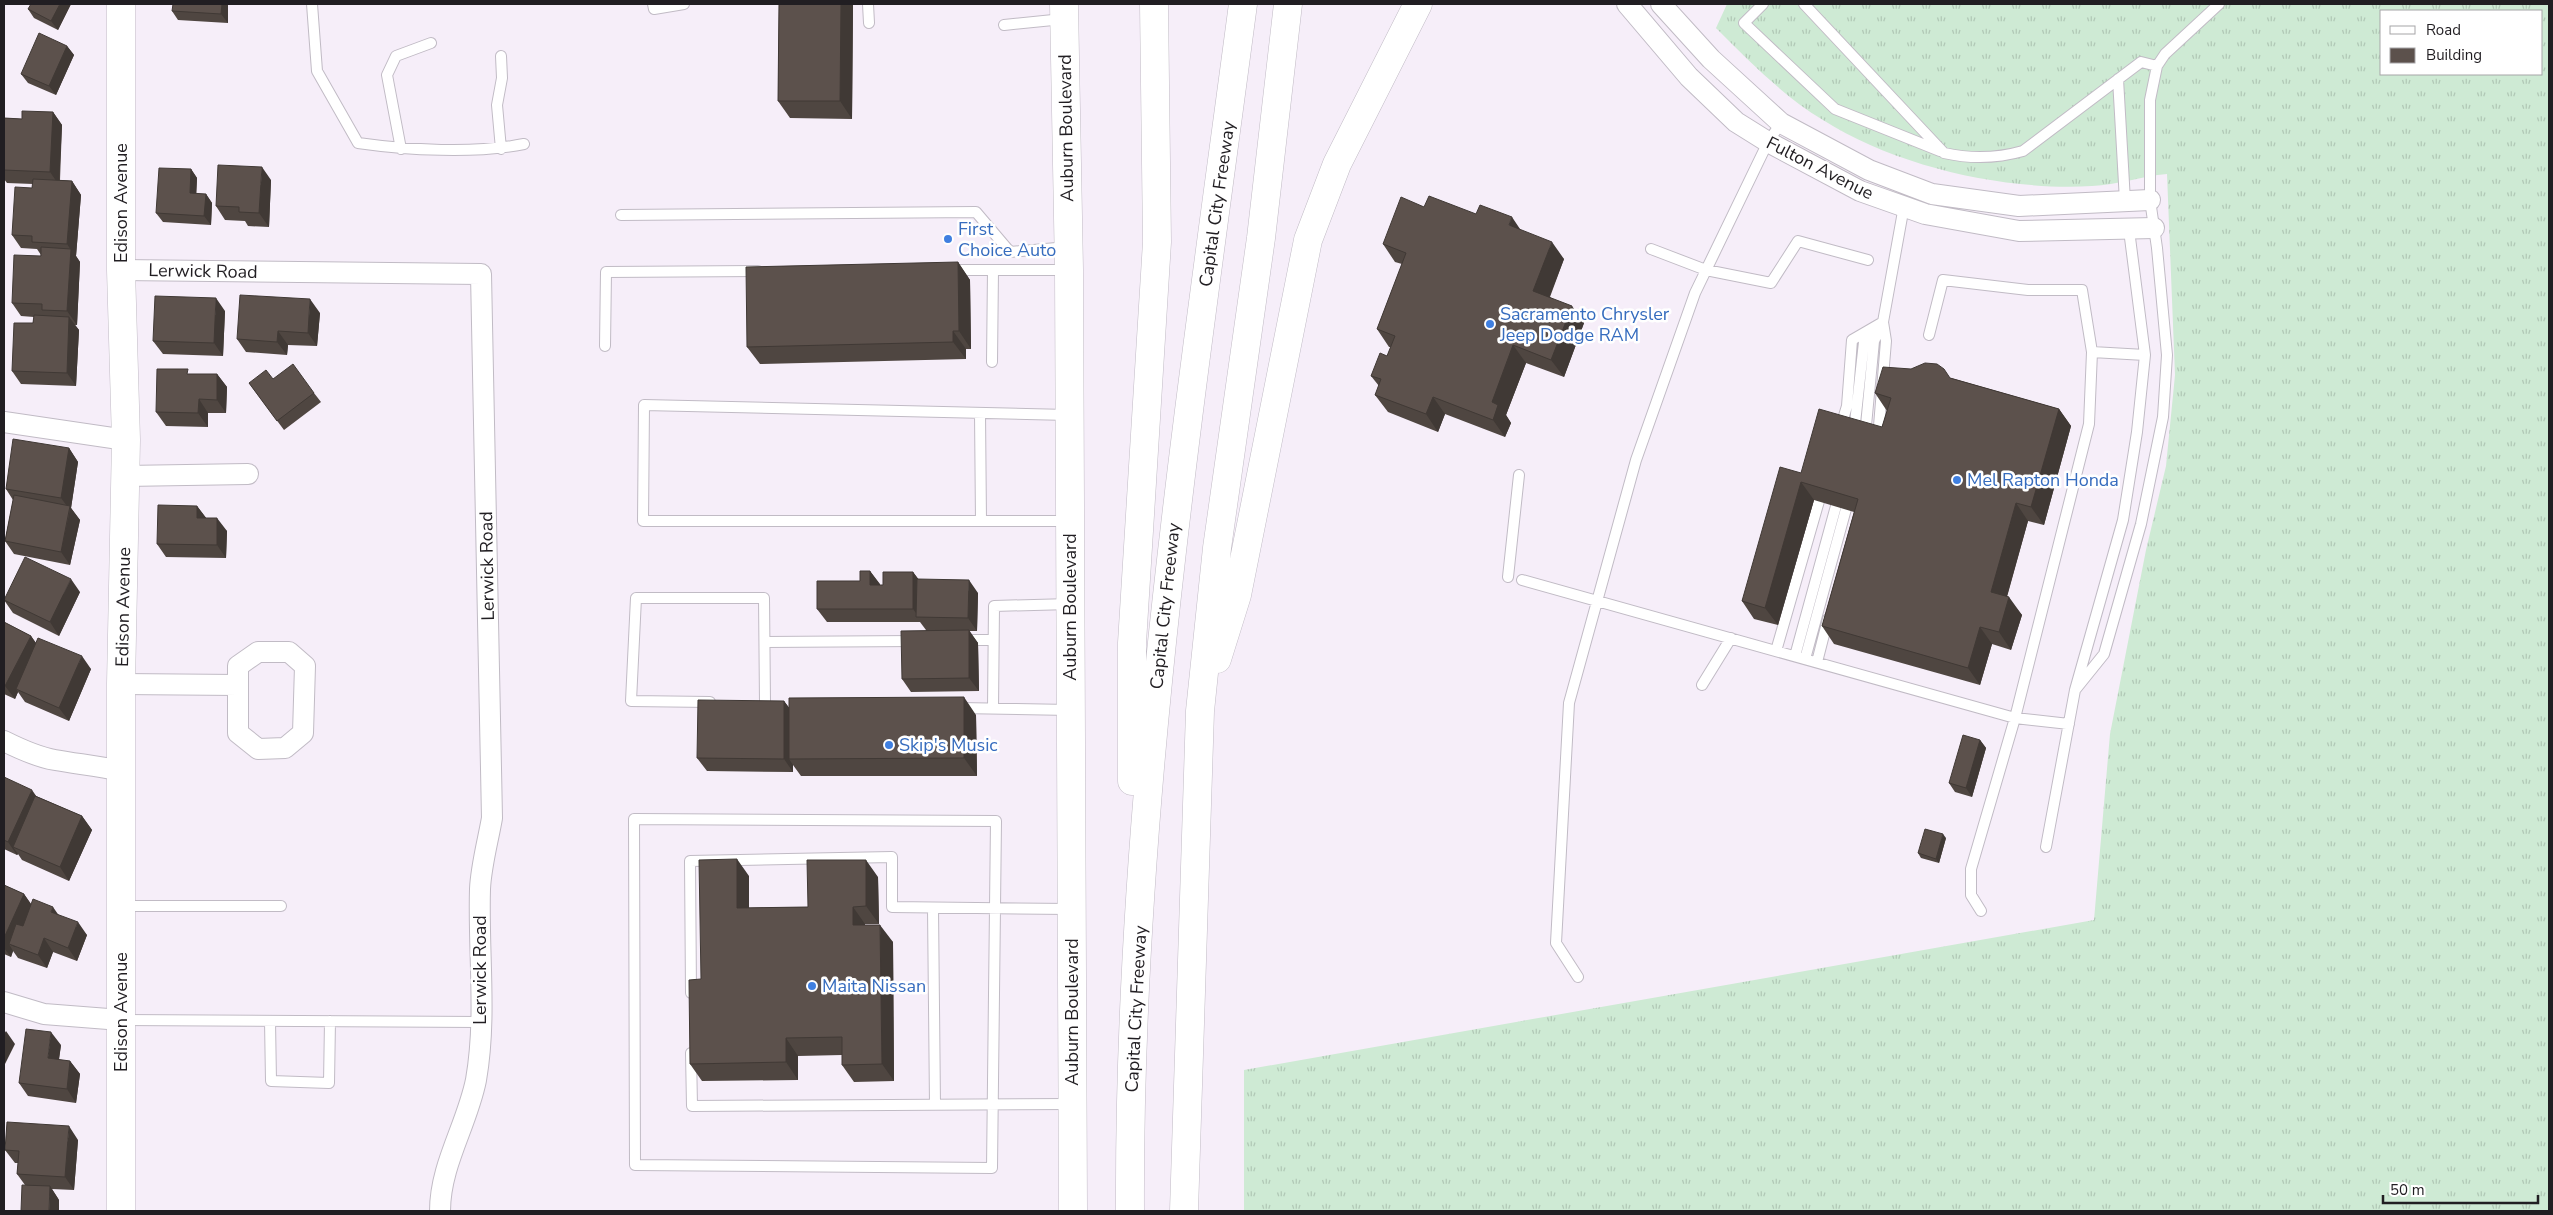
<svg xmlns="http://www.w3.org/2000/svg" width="2553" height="1215" viewBox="0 0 2553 1215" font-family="'Nunito Sans',sans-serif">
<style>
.grass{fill:url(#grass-tufts);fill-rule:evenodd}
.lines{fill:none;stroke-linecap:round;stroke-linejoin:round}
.lane-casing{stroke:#c1bbc5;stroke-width:12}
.street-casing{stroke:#c1bbc5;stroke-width:22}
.secondary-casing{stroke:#c1bbc5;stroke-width:29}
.highway-casing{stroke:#c1bbc5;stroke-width:29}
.lane{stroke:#fff;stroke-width:10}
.street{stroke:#fff;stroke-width:20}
.secondary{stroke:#fff;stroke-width:28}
.highway{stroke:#fff;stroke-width:28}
.wall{fill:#4f4641}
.shaded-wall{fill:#403935}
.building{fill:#5c514c;stroke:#403935}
.shop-dot{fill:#3f7fe0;stroke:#fff;stroke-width:2}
.labels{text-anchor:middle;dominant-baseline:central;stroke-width:5;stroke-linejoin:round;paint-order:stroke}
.street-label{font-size:18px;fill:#211e22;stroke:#fff}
.shop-label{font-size:18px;fill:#366cbe;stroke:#fff;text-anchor:start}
</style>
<defs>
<pattern id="grass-tufts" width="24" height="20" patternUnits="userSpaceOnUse" patternTransform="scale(1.25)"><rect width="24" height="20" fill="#ceead4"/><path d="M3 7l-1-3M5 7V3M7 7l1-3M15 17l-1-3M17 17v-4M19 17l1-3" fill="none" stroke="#b1c8b6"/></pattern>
</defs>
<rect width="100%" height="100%" fill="#f6eef9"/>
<!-- grass -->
<path class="grass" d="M1727,4h822v1207h-1305v-141l850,-150 16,-186 36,-184 20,-84 9,-91 -8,-201c-25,2 -50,11 -75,12 -87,5 -195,-19 -269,-66 -40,-24 -74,-59 -107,-92zM2382,11h160v63h-160z"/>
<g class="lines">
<defs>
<path id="lane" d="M312,4l5,67 41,72c49,7 117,11 166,1
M653,4l1,5 30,-5
M868,4l1,19
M1763,4l-19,19 91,86 105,42
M1804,4l140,149c27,6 51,6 79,-2l118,-89 16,4
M1004,25l59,-6
M2118,79l7,122
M401,149l-14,-74 9,-19 35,-13
M501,149l-4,-44 5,-27 -1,-22
M621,215l355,-3 34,40 58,-5
M1651,249l55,21 65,13 27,-42 70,19
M950,270h118
M1929,335l14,-55 85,10h54l10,62 -3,72 -74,294 54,6
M605,346l1,-74 152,-1
M2092,352l53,3
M992,362l1,-92
M980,413l1,108
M1068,415l-424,-10 -1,116h426
M1840,429l7,-23 5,-66 31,-18
M1854,432l10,-90 10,-10
M1865,436l9,-95 9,-19 21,-116
M1878,438l8,-97 -3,-19
M1508,577l11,-102
M1522,580l493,138 -44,151v26l10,16
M962,640h31
M765,642l150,-1
M1776,651l43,-150
M1795,656l41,-150
M1805,659l41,-150
M1817,662l11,-43
M1702,685l29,-47
M2075,690l29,-36 37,-130 22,-107 4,-62 -10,-107 -7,-48v-100l7,-34 8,-12 54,-50
M710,702l-79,-1 5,-103h128l1,105
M959,708l111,2
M993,708l1,-102 76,-2
M634,819l362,2 -4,347 -357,-3z
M2046,847l29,-157 48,-170 14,-88 8,-77 -16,-125
M122,906h159
M933,908l2,197
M1578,977l-22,-34 13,-240 67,-243 59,-167 73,-151 13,-19
M691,993l-1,-132 202,-4v50l179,2
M121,1020l359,2
M270,1021l1,60 58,2 1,-62
M691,1053l1,53 379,-2"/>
<path id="street" d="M1627,4l62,73 47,45 32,20 92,49 65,23 94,17 135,-3
M1661,4l50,55 70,64 88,47 63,24 87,12 131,-6
M121,270l360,4 11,544c-4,23 -11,48 -12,71 -2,63 7,128 -4,191 -9,45 -36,85 -36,131
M4,422l122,18
M125,476l123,-2
M121,684l117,1v48l20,16 27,-1 18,-15 2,-67 -16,-14h-31l-20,14v19
M4,741c16,8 33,16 51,19 22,4 44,6 66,11
M4,1002l40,12 77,6"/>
<path id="secondary" d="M121,4v266l5,170 -5,244v527
M1064,4l5,266 4,941"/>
<path id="highway" d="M1217,659l20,-64 71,-355 29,-76 81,-160
M1132,781v-138l25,-401 -3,-238
M1130,1211c-2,-405 60,-806 113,-1207
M1184,1211l16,-500 17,-163 44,-310 27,-234"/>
</defs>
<!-- lane casing -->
<use href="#lane" class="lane-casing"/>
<!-- street casing -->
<use href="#street" class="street-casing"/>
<!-- secondary casing -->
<use href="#secondary" class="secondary-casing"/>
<!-- highway casing -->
<use href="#highway" class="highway-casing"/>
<!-- lane -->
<use href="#lane" class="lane"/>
<!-- street -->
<use href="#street" class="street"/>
<!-- secondary -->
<use href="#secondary" class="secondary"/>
<!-- highway -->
<use href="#highway" class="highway"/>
</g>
<!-- wall -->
<path class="wall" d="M71,4l-13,26 -24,-12 -6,-9z
M228,4v19l-50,-3 -6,-9z
M779,4h74l-1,115 -62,-1 -12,-17z
M67,46l7,9 -18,40 -28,-12 -7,-9z
M53,112l9,13 -2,55 12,1 9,14 -5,61 4,6 -3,63h-2l4,5 -3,56 -55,-2 -9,-13 21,-48 1,-6 -13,-1 -9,-13 29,-48 -4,-6 -16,-1 -9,-13 20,-47 1,-4 -26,-1 -3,-4v-61l18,1z
M191,169l6,9 -1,16h10l6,9 -1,22 -48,-3 -7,-9z
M271,180l-2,47 -21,-1 -3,-5 -20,-1 -9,-14z
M1424,207l97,23 43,29 -14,38 34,26 -20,54 -38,-14 -20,52 5,8 -6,14 -60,-23 -7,18 -50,-20 -13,-17 4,-9 -8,-10 16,-20 4,-9h-2l-12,-18 25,-65 -7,-2 -12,-18z
M958,262l12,18 1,69h-5v10l-206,5 -13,-17z
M225,311l-2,45 -60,-2 -10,-13z
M320,313l-3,33 -29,-1 -1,10 -41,-3 -9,-13z
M190,374h27l10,13 -1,26h-18v14l-42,-1 -10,-14z
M1951,378l108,31 12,17 -27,99 -16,-4 -21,76 15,18 -11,35 -19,-6 -12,41 -146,-41 -12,-18 32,-114 -40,-12 -36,125 -24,-6 -12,-18 59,-128 81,-46 5,-16 -12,-18z
M273,379l41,14 7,9 -37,28 -35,-47z
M69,448l9,14 -7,46 9,12 -10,45 -56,-11 -9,-13 8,-41 -7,-11z
M197,506l9,12 21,13 -1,27 -60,-1 -9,-13z
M870,571l10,14h3l30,-13 5,7 60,14 -1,38h-8l9,12 1,48 -68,1 -9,-13 24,-49 -6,-8h-93l-10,-13 43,-28z
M80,592l-21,44 -46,-23 -9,-13z
M4,622l27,14 5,7 55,26 -22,52 -44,-19 -7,-10 -3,7 -11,-5z
M784,701l5,7 187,7 1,61h-176l-8,-11v7l-86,-1 -10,-13z
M1980,740l6,8 -14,49 -17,-5 -6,-9z
M4,777l32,19 46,20 10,14 -23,51 -47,-21 -4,-6 -1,1 -13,-6z
M1946,838l-7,25 -18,-5 -3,-5z
M749,876v32l59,-1 70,-30 1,47h-14v1l28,17 1,139 -40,1 -12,-17v-10l-44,1v24l-96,1 -12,-17 11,-85z
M4,885l20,9 7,10 28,11 28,20 -10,26 -24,-9 -6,16 -29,-10 -5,-7 -2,6 -7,-3z
M61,1045l-2,15 11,1 10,13 -4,29 -48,-7 -9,-13z
M78,1140l-4,50 -22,-1 7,11 -34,-15 -8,-11 1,-11h-3l-10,-13z"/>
<!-- shaded-wall -->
<path class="shaded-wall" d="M60,4h11l-13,26 -7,-9z
M222,4h6v19l-7,-9z
M841,4h12l-1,115 -12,-18z
M67,46l7,9 -18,40 -7,-9z
M53,112l9,13 -3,60 -9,-13z
M262,167l9,13 -2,47 -10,-14z
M191,169l6,9 -1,24 -6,-9z
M72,181l9,14 -5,61 4,6 -3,63 -10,-14 4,-61 -4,-6z
M206,194l6,9 -1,22 -7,-9z
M1512,217l12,18 -15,-10z
M1552,242l12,17 -19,49 -12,-17z
M958,262l12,18 1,69 -12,-18z
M216,298l9,13 -2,45 -9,-13z
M310,299l10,14 -3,33 -9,-13z
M1572,306l12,17 -20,54 -13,-17z
M69,317l10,13 -3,56 -9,-13z
M278,331l10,14 -1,10 -10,-13z
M953,331l13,18v10l-13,-17z
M1513,345l13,18 -20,52 5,8 -6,14 -12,-17 -1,-18z
M217,374l10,13 -1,26 -9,-13z
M1433,397l12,17 -7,18 -12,-18z
M199,399l9,14v14l-10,-14z
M2059,409l12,17 -27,99 -13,-18z
M69,448l9,14 -7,46 9,12 -10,45 -9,-13 9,-42 -9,-12z
M1801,482l13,18 -36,125 -13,-17z
M2016,503l12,18 -25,89 -12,-18z
M197,506l10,13 -10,-1z
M217,518l10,13 -1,27 -9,-13z
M870,571l10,13v15l-10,-14z
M913,572l10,13 -4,32 -6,-8z
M71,579l9,13 -21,44 -9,-14z
M969,580l9,13 -1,38 -9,-13z
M2009,597l13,18 -11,35 -12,-18z
M1980,627l12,17 -12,41 -12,-17z
M969,630l9,13 1,48 -10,-13z
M31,636l9,13 -24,40 2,3 -3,7 -10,-13z
M82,656l9,13 -22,52 -10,-13z
M964,697l12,18 1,61 -13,-18z
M784,701l10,13 -5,45 4,6v7l-9,-13z
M1980,740l6,8 -14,49 -6,-9z
M32,790l9,13 -28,44 5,7 -1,1 -9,-13z
M82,816l10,14 -23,51 -9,-14z
M1943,834l3,4 -7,25 -3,-4z
M737,859l12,17v50l-12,-18z
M866,860l12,17 1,47 -13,-18z
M24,894l9,13 -18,40 -6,-3 4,7 -2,6 -7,-9v-10z
M53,907l9,13 -11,-8z
M853,907l12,17v19l-12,-18z
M78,922l9,13 -10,26 -9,-13z
M880,925l13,17 1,139 -12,-17z
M44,938l9,14 -6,16 -9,-13z
M6,1031l9,13 -11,22v-32z
M51,1032l10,13 -4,26 -9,-13z
M786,1038l12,18v24l-12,-18z
M70,1061l10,13 -4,29 -9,-14z
M69,1126l9,14 -4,50 -9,-13z
M50,1186l9,14v11h-10z"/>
<!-- building -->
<path class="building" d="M31,4h29l-9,17 -23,-12z
M173,4h49l-1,10 -49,-3z
M779,4h62l-1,97h-62z
M39,33l28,13 -18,40 -28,-12z
M22,111l31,1 -3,60 -46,-2v-52l18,1z
M218,165l44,2 -3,46 -20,-1v-5l-23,-1z
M159,168l32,1 -1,24 16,1 -2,22 -48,-3z
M33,179l39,2 -5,63 -35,-2v-6l-20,-1 3,-48 17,1z
M1429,196l47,18 4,-9 32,12 -3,8 43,17 -19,49 39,15 -21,54 -38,-15 -21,57 6,3 -5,15 -60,-23 -7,17 -51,-19 6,-16 -10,-3 9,-23 7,3 8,-20 -18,-7 29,-76 -23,-9 18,-47 23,10z
M41,247l30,2 -4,62 -25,-1v-6l-30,-1 2,-48 27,1z
M958,262l1,69h-6v11l-206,5 -1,-80z
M240,295l70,4 -2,34 -30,-2 -1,11 -40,-3z
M155,296l61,2 -2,45 -61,-2z
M34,315l35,2 -2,56 -55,-2 2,-48h19z
M1925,363l12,1 7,5 6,9 109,31 -28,98 -15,-4 -25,89 18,5 -10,35 -19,-5 -12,41 -146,-42 36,-127 -57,-17 -36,126 -23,-7 38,-134 21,6 18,-64 63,18 9,-29 -16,-5 8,-26 28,2z
M293,364l21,29 -37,28 -28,-38 17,-13 7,9z
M157,369h31l-1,5h30v26l-18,-1 -1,14 -42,-1z
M13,439l56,9 -8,50 -55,-9z
M14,495l56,11 -9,46 -56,-11z
M158,505l39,1v12h20v27l-60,-1z
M25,557l46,22 -21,43 -46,-22z
M860,571h10v14h13v-13h30v37h-96v-28h43z
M917,579l52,1 -1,38 -52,-1z
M4,622l27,14 -26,50 -1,-1z
M969,630v48l-67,1 -1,-48z
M38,638l44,18 -23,52 -43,-19z
M964,697v61l-175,1v-61z
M698,700l86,1v58l-87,-1z
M1963,735l17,5 -14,48 -17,-5z
M4,777l28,13 -24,52 -4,-2z
M35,796l47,20 -22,51 -47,-20z
M1925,829l18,5 -7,25 -18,-6z
M737,859v49l71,-1 -1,-47h59v46l-13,1v18h27l2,139 -40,1v-28l-56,1v24l-96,2 -1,-84 12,-1 -2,-119z
M4,885l20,9 -20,44z
M33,899l20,8 -2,5 27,10 -10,26 -24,-10 -6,17 -29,-11 7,-20 7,2z
M26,1029l25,3 -3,26 22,3 -3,28 -48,-6z
M7,1122l62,4 -4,51 -48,-3 2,-23 -14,-1z
M22,1185l28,1 -1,25h1h-29z"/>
<!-- markers -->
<g class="shop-dot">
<circle cx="948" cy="239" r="5"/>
<circle cx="1490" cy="324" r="5"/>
<circle cx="1957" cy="480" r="5"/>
<circle cx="889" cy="745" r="5"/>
<circle cx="812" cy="986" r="5"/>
</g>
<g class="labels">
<!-- street labels -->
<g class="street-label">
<text transform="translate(1066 128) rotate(-91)">Auburn Boulevard</text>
<text transform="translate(1820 168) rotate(27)">Fulton Avenue</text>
<text transform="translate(121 203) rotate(-90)">Edison Avenue</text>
<text transform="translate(1217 204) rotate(-82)">Capital City Freeway</text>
<text transform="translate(203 271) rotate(1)">Lerwick Road</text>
<text transform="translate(487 566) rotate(-91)">Lerwick Road</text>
<text transform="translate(1165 606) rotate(-84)">Capital City Freeway</text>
<text transform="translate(123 607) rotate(-89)">Edison Avenue</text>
<text transform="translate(1070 607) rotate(-90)">Auburn Boulevard</text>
<text transform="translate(480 970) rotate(-90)">Lerwick Road</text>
<text transform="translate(1136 1009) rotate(-87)">Capital City Freeway</text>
<text transform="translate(121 1012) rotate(-90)">Edison Avenue</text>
<text transform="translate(1072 1012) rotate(-90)">Auburn Boulevard</text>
</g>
<!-- shop labels -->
<g class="shop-label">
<text x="958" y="229">First<tspan x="958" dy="21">Choice Auto</tspan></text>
<text x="1500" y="314">Sacramento Chrysler<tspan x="1500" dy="21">Jeep Dodge RAM</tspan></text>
<text x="1967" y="480">Mel Rapton Honda</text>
<text x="899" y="745">Skip's Music</text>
<text x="822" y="986">Maita Nissan</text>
</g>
</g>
<!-- border -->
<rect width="2553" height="1215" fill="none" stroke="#211e22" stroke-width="10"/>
<!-- legend -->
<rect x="2380" y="10" width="162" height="65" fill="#ffffff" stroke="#a6a5a7"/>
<rect x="2390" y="26" width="25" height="8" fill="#ffffff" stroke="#a6a5a7"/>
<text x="2426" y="35" font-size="15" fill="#211e22">Road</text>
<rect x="2390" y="48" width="25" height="15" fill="#5c514c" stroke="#a6a5a7"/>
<text x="2426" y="60" font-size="15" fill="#211e22">Building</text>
<!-- scale -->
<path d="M2383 1195v8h155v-8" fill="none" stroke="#211e22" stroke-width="2.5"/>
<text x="2390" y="1195" font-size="15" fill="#211e22" stroke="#ffffff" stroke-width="4" paint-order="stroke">50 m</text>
</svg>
